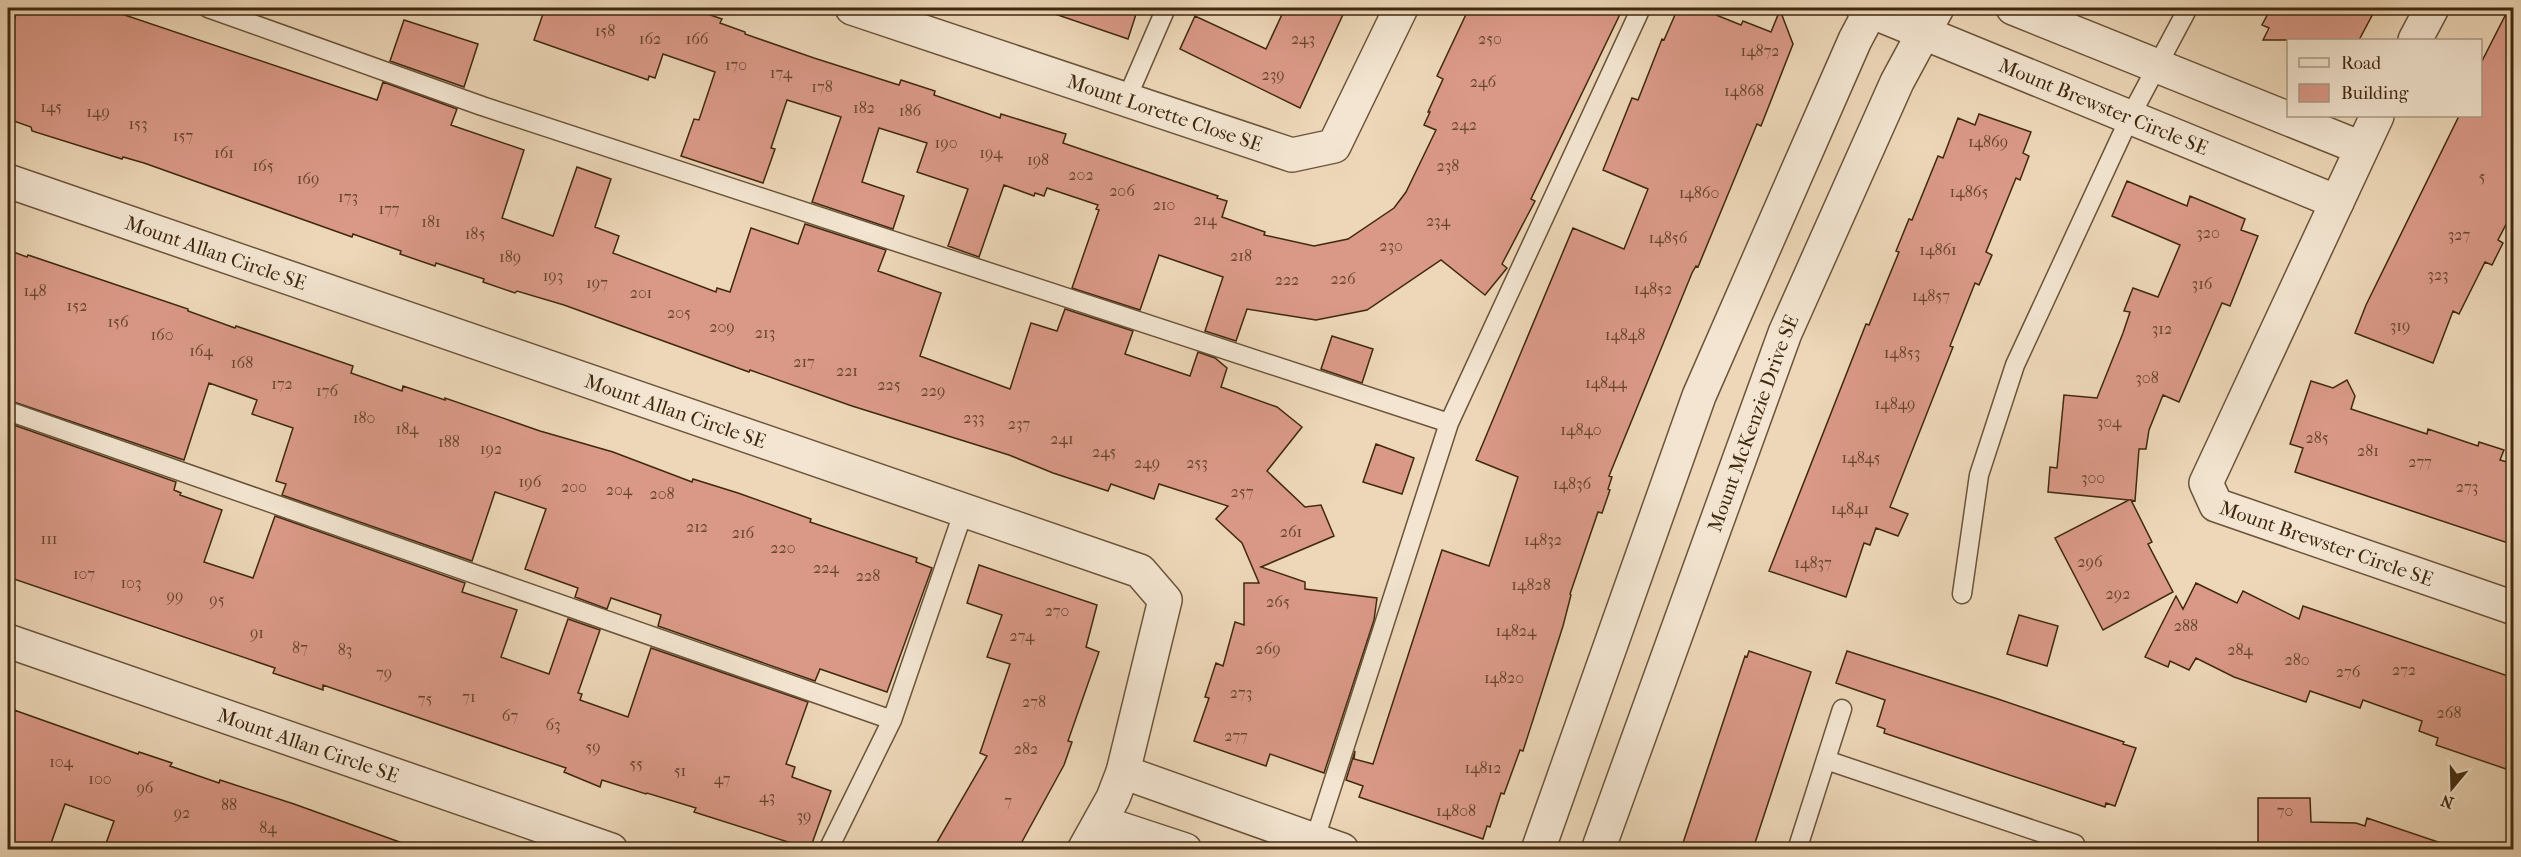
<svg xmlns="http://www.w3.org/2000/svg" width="2521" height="857" viewBox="0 0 2521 857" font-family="'IM FELL French Canon',serif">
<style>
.building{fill:#da9987;stroke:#40290f;stroke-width:1.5}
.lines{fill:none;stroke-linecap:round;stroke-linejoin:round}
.service-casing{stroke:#6b5439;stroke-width:21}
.minor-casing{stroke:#6b5439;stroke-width:36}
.tertiary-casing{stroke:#6b5439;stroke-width:36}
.service{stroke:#f3e5d1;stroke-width:18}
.minor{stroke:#f3e5d1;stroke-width:33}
.tertiary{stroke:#f3e5d1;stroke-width:33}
.labels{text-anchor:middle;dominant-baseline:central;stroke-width:4.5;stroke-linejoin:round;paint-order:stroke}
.number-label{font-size:16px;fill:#66452d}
.street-label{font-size:20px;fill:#40290f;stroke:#f3e5d1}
</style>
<rect width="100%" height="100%" fill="#edd7b8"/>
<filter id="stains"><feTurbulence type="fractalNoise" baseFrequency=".00333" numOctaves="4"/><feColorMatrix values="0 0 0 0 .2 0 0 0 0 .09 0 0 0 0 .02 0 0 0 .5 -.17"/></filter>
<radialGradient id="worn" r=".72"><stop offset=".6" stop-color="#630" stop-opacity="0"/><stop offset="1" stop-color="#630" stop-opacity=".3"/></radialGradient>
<!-- building -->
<path class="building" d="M18,8h86l273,92 6,-18 74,27 -6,16 73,25 -22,68 51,18 24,-69 34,12 -16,48 24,9 -6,17 103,39 1,-4 13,4 21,-64 47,16 7,-20 81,26 -8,21 63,22 -21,63 90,33 21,-66 26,8 8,-22 68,22 -8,23 65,22 8,-24 17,6 12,10 -6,19 56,20 25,20 -35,44 38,36 16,-2 13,31 -73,31 44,15v7l72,9 -3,22 -50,153 -54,-19 -4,12 -72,-25 15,-43 -4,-1 11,-34 7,3 12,-44 9,3v-42h15l-17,-40 -26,-24 12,-13 -69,-22 -5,15 -43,-15 -3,7 -55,-18 -44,-18 -157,-49 -102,-36 -1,2 -185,-67 -47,-14 -2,2 -32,-11 1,-3 -48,-16 -1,3 -35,-12 1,-3 -48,-17 -1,3 -208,-74 -21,-6 -1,2 -90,-28 -1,-4 -23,-8v-79z
M545,8h145l32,11 -2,4 25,9v2l69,24 85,27 2,-5 34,11 -1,4 66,23 1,-4 65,20 -3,9 155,53 -1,2 10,3 -5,16 43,15 -1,3 50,11 34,-7 46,-31 12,-16 30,-62 -12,-5 6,-13h-2l15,-33 -6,-3 32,-68h154l-92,191 4,2 -33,63 5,4 -22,27 -44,-35 -74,50 -51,10 -69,-11 -11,32 -31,-10 18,-54 -64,-22 -19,55 -68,-22 27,-78 -3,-1 2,-4 -51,-17 -3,8 -9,-3 -1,3 -30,-11 -25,72 -31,-11 20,-57 -51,-17 10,-29 -48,-15 -17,54 42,14 -11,33 -81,-27 29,-85 -54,-17 -16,48 4,1 -12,34 -82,-27 13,-37 5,1 16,-48 -52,-18 -8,24 -6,-2 -1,4 -114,-40z
M1049,8h89l-10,31 -79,-27z
M1285,8h61l-46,100 -120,-59 15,-33 71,33z
M1678,8h21l42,17 2,-4 28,11 9,-22 13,34 -32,82 -4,-2 -59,143 -2,-1 -4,7 -83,203 3,1 -4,12 2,1 -8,23 -4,-1 -28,82 1,1 -8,31 -40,125 -3,-1 -16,44 -3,-1 -11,34 -3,-1 -4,13 -124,-42 4,-11 -17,-6 9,-29 -1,8 19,5 69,-214 47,16 29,-89 -42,-17 97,-232 51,21 24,-60 -45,-19 29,-72 6,2 24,-61 2,1z
M2271,8h105l-17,32h-96l6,-12 -7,-3z
M2509,8h5v201l-16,31 5,3 -11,22 -7,-3 -26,52 -6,-3 -20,52 -78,-30 11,-28 93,-189h22v-53z
M404,20l74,24 -14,43 -74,-26z
M1979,114l52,18 -8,21 6,3 -9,24 -4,-2 -30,74 6,3 -13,30 -4,-2 -25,63 3,1 -63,160 18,7 -10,22 -22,-8 -6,17 -6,-2 -18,54 -77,-26 97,-247 3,1 30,-73 -3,-1 13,-32 3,1 26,-64 5,2 15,-40 17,7z
M2127,181l60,25 3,-10 55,23 -4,11 17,6 -28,70 -8,-3 -43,99 -16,-7 -14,35 -3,19h-7l-4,52 -4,-1 21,42 -4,2 25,48 -70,38 -48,-92 74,-38 -81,-8 2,-25 7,1 7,-73 33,3 26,-65 7,-21 -6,-1 9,-23 25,9 22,-52 -68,-29z
M8,250l19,7 1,-2 160,54v2l47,17 1,-2 117,40 -2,7 51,18 1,-5 42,14v-2l95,33 73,21 79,30 1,-3 45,14 73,26 -1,3 107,36 -1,4 16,6 -45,124 -67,-23 -5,12 -157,-55 3,-11 -50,-17 -4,11 -32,-12 3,-9 -53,-19 21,-60 -51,-17 -23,69 -190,-66 4,-11 -10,-3 17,-53 -41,-14 5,-14 -48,-17 -25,77 -176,-60z
M1332,336l41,13 -11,34 -41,-14z
M2347,380l8,16 -4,13 76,25 1,-5 50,17 1,-4 25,8 -4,10 14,4v81l-219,-73 8,-24 -13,-4 21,-63 22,7z
M8,423l168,59 -2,8 7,3 -1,2 42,15 -18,52 49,16 22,-62 190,67 -3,9 55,18 -16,47 48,17 19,-55 32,11 -22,63 4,1 -2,6 48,17 23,-69 157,54 -22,62 9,3 -3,10 39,14 -21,58 -116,-37 2,-4 -49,-15 -1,1 -44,-14 -2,7 -36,-15 2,-4 -243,-83v5l-50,-17 2,-5 -267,-91z
M1376,444l38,14 -12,36 -39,-12z
M979,565l118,40 -11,42 13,5 -31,89 4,1 -8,23 -46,84h-85l54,-93 -7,-3 30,-89 -23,-7 15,-42 -35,-12z
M2196,583l41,20 6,-12 56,28 4,-13 211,72v78l-5,14 -73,-25 2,-7 -19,-7 3,-10 -59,-21 -3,8 -50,-17 -4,11 -72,-25 -38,-19 -7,12 -19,-9 -2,6 -23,-10 31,-61 7,13z
M2019,615l39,11 -11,40 -40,-12z
M1749,651l62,21 -58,177h-72l64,-193 2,1z
M1847,651l148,47 129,44 -1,2 13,4 -21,58 -9,-3 -1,4 -221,-74 1,-4 -8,-3 8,-26 -49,-17z
M14,710l124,44 1,-2 33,11 -2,3 49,17 1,-3 74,24 114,41 -1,4h-303l10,-28 -49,-17 -16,45h-41v-121z
M2258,798h52l1,24 45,1 9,3 2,-8 80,27 -1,4h-188z"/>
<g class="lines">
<defs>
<path id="service" d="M208,8l274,98 967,317
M1127,98l39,-90
M8,411l884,309
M1962,594l17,-119 36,-110 115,-248 58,-109
M1826,760l249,84
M1312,848l137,-425 192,-415
M828,850l64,-130 72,-210
M1797,850l45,-141"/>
<g id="minor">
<path id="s1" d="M852,8l440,147 42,-9 67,-138"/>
<path id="s2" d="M1863,8l474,194"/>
<path d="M2013,8l348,140"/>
<path d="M2415,40l17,-32"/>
<path id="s3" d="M2377,116l-171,367 10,22 298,103"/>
<path id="s4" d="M8,181l1132,390 25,29 -42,172 -10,26 -29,52"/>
<path id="s5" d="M8,641l603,209"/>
<path d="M1123,772l219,78"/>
<path d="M1100,822l85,28"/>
</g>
<g id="tertiary">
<path d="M1538,850l161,-454 156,-356 17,-32"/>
<path id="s6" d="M1598,850l187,-517 112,-251 40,-74"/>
</g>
</defs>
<!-- service casing -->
<use href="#service" class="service-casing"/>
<!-- minor casing -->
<use href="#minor" class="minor-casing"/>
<!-- tertiary casing -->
<use href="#tertiary" class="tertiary-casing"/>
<!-- service -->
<use href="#service" class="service"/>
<!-- minor -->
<use href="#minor" class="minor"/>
<!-- tertiary -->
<use href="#tertiary" class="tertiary"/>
</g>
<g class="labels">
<!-- number labels -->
<g class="number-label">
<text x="605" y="30">158</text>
<text x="650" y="38">162</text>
<text x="697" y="38">166</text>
<text x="1303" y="38">243</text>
<text x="1490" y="38">250</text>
<text x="1760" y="50">14872</text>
<text x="736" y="64">170</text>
<text x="781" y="72">174</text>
<text x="1273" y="74">239</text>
<text x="1483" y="81">246</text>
<text x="822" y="86">178</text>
<text x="1744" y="90">14868</text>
<text x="51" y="106">145</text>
<text x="864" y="107">182</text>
<text x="910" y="110">186</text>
<text x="98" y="111">149</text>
<text x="138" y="123">153</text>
<text x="1464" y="124">242</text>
<text x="183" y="135">157</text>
<text x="1988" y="141">14869</text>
<text x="946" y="142">190</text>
<text x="224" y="152">161</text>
<text x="991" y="152">194</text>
<text x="1038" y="159">198</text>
<text x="263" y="165">165</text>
<text x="1448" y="165">238</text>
<text x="1081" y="174">202</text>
<text x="2482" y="176">5</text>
<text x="308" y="178">169</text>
<text x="1122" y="190">206</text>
<text x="1969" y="191">14865</text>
<text x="1699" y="192">14860</text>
<text x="348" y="196">173</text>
<text x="1164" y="204">210</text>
<text x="389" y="208">177</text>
<text x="1205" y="219">214</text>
<text x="1438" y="220">234</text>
<text x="431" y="221">181</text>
<text x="2208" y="232">320</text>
<text x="475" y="233">185</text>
<text x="2459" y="234">327</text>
<text x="1668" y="237">14856</text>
<text x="1391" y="245">230</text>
<text x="1938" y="249">14861</text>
<text x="1241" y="255">218</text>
<text x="510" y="256">189</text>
<text x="2438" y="274">323</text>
<text x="553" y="275">193</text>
<text x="1343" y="278">226</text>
<text x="1287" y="279">222</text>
<text x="597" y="282">197</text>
<text x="2202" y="283">316</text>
<text x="1653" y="288">14852</text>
<text x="35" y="290">148</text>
<text x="641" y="292">201</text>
<text x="1931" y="295">14857</text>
<text x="77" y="305">152</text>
<text x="679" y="312">205</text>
<text x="118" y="321">156</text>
<text x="2400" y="325">319</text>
<text x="722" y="326">209</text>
<text x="2162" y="328">312</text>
<text x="765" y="332">213</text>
<text x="162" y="334">160</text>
<text x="1625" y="334">14848</text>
<text x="201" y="350">164</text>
<text x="1902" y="352">14853</text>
<text x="804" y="361">217</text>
<text x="242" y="362">168</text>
<text x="847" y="370">221</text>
<text x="2147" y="377">308</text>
<text x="1606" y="382">14844</text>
<text x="282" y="383">172</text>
<text x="889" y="384">225</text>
<text x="327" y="390">176</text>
<text x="933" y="390">229</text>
<text x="1895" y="403">14849</text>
<text x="364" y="417">180</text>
<text x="974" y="417">233</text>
<text x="2109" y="421">304</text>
<text x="1019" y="423">237</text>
<text x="407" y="428">184</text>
<text x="1581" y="429">14840</text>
<text x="2317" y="437">285</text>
<text x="1062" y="438">241</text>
<text x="449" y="441">188</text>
<text x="491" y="448">192</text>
<text x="2368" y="450">281</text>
<text x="1104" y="451">245</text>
<text x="1861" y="457">14845</text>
<text x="2420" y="461">277</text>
<text x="1147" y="462">249</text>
<text x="1197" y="462">253</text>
<text x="2093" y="477">300</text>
<text x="530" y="481">196</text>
<text x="1572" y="483">14836</text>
<text x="574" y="486">200</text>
<text x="2467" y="486">273</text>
<text x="619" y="489">204</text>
<text x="1242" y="491">257</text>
<text x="662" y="493">208</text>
<text x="1850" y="508">14841</text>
<text x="697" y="526">212</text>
<text x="1291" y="531">261</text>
<text x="743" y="532">216</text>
<text x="49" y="538">111</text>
<text x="1543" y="539">14832</text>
<text x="783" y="547">220</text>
<text x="2090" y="561">296</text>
<text x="1813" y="562">14837</text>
<text x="826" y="567">224</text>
<text x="84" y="573">107</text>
<text x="868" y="575">228</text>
<text x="131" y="582">103</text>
<text x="1531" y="584">14828</text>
<text x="2118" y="593">292</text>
<text x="175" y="595">99</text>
<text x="217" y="599">95</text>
<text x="1278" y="601">265</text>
<text x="1057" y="610">270</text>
<text x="2186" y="625">288</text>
<text x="1516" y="630">14824</text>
<text x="257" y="632">91</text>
<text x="1022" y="635">274</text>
<text x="300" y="647">87</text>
<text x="1268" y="648">269</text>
<text x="345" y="649">83</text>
<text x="2240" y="649">284</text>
<text x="2297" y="659">280</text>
<text x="2404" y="669">272</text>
<text x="2348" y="671">276</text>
<text x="384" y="672">79</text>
<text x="1504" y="677">14820</text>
<text x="1241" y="692">273</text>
<text x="469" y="696">71</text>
<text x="425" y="698">75</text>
<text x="1034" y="701">278</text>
<text x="2449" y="712">268</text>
<text x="510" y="715">67</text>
<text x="553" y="724">63</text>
<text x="1236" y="735">277</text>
<text x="593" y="746">59</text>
<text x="1026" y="748">282</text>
<text x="61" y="761">104</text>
<text x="636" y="763">55</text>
<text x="1483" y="767">14812</text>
<text x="680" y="770">51</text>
<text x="100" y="778">100</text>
<text x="722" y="778">47</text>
<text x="145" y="787">96</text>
<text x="767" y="796">43</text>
<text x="1008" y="800">7</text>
<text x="229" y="804">88</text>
<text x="1456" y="810">14808</text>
<text x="2285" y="810">70</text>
<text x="182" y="812">92</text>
<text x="804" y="815">39</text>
<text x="268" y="827">84</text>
</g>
<!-- street labels -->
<g class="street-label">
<text stroke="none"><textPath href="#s2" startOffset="260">Mount Brewster Circle SE</textPath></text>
<text stroke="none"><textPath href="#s1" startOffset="330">Mount Lorette Close SE</textPath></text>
<text stroke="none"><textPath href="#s4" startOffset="220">Mount Allan Circle SE</textPath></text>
<text stroke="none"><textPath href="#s4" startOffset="706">Mount Allan Circle SE</textPath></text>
<text stroke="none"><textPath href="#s6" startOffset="454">Mount McKenzie Drive SE</textPath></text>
<text stroke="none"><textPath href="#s3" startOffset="546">Mount Brewster Circle SE</textPath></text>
<text stroke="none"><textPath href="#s5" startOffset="318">Mount Allan Circle SE</textPath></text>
</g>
</g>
<!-- margin -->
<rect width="2521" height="857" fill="none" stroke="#edd7b8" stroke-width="30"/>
<rect x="9" y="9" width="2503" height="839" fill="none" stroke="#40290f" stroke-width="3"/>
<rect x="15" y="15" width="2491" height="827" fill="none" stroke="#40290f" stroke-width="1.5"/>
<!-- legend -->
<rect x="2287" y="39" width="195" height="78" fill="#f3e5d1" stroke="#ab9a83" stroke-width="1.5"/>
<rect x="2299" y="58" width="30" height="9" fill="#f3e5d1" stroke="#ab9a83" stroke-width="1.5"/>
<text x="2341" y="69" font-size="18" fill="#40290f">Road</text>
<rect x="2299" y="84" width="30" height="18" fill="#da9987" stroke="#ab9a83" stroke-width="1.5"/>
<text x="2341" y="99" font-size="18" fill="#40290f">Building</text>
<!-- north arrow -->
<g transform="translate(2452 788) rotate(199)" stroke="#f3e5d1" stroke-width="4.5" paint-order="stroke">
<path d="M0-4.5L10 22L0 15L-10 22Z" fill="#40290f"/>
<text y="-9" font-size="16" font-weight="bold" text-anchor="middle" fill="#40290f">N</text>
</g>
<rect width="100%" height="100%" filter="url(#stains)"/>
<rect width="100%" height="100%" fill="url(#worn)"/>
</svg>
